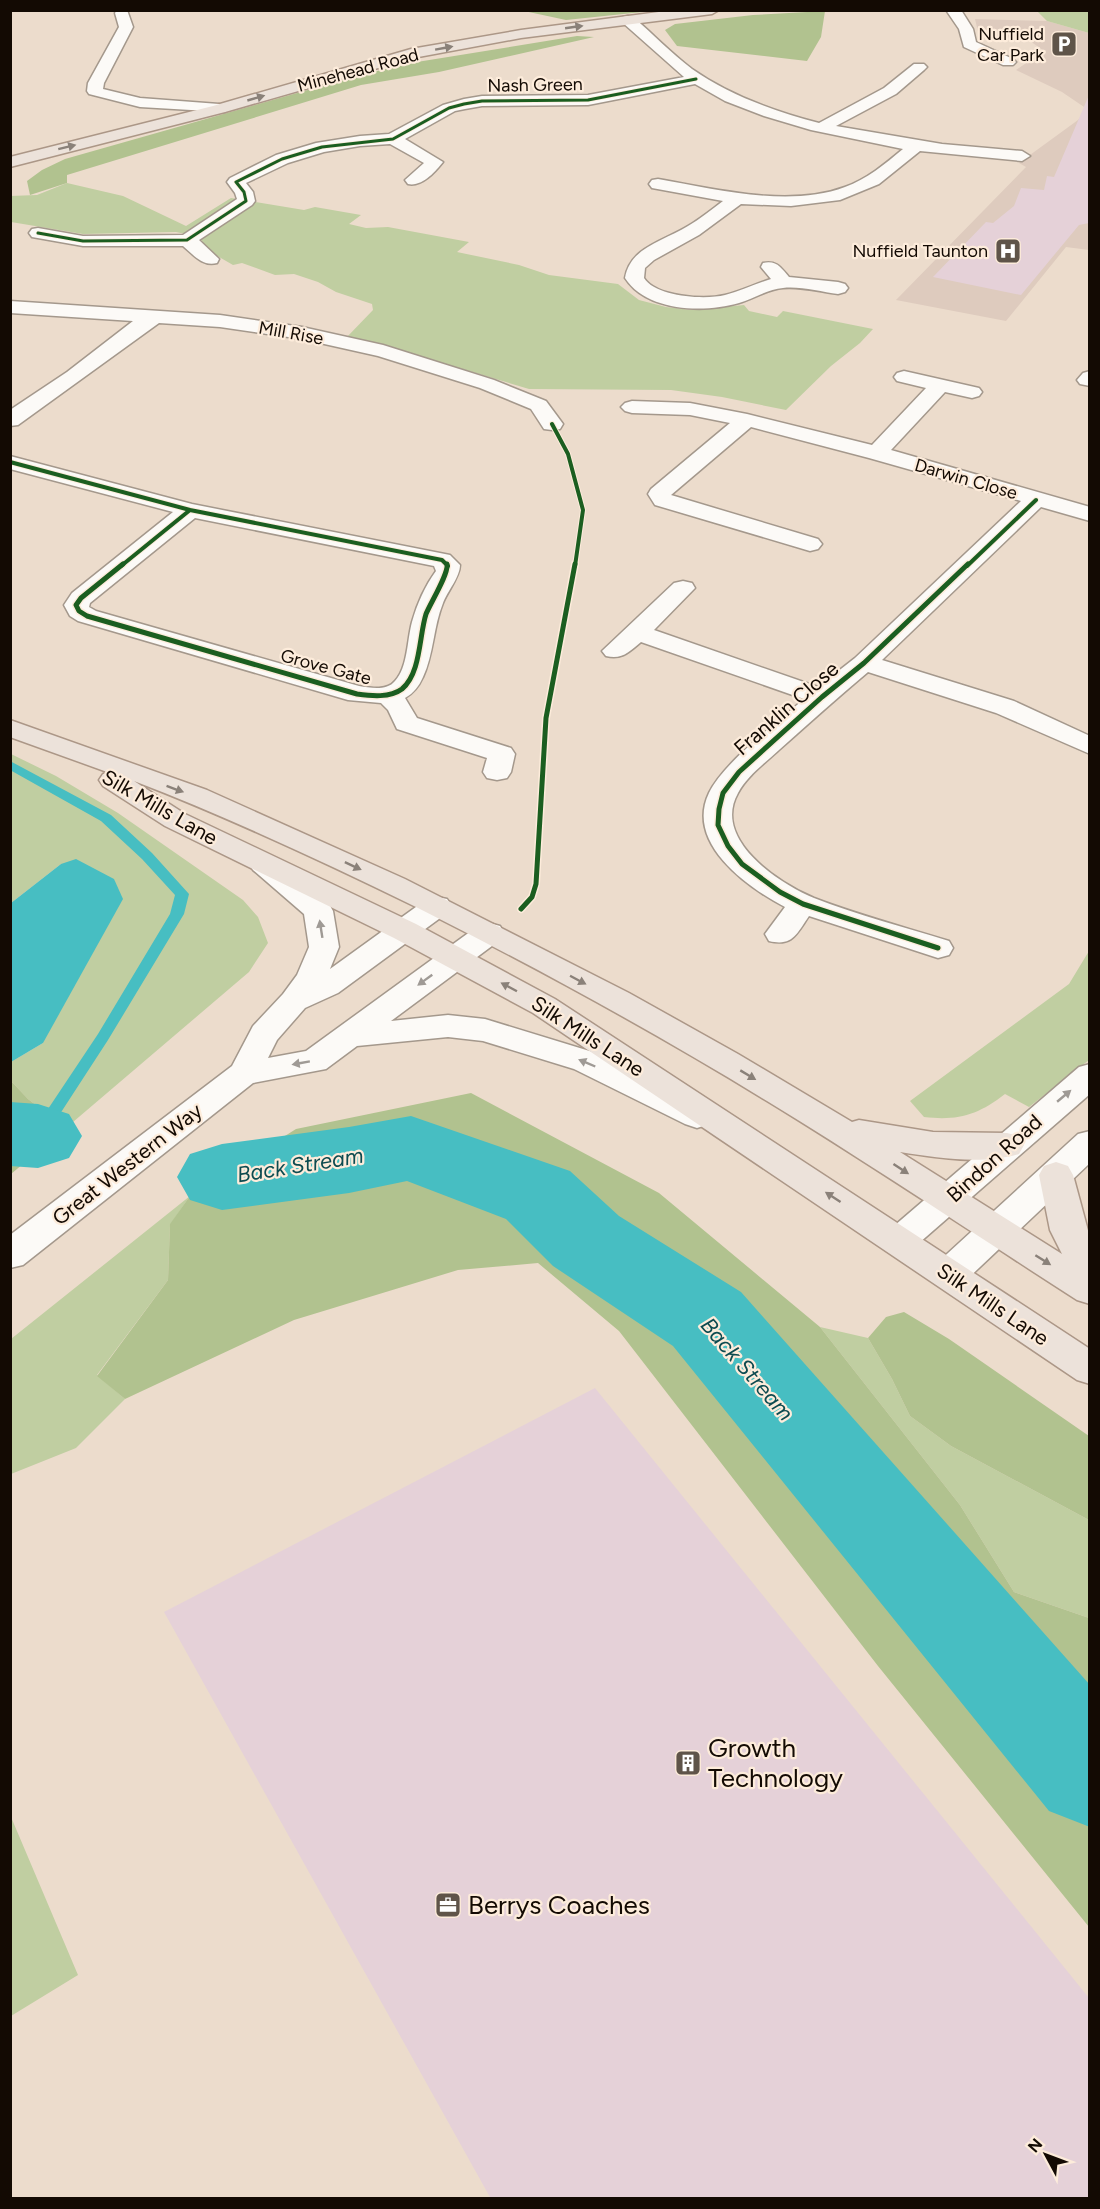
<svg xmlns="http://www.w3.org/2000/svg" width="1100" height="2209" viewBox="0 0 1100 2209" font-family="Figtree,sans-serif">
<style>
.commercial{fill:#decbbe}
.green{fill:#c0cea1}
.forest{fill:#b1c28f}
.water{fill:#47bec2}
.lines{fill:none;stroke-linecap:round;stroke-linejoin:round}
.stream{fill:#47bec2;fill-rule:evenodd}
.river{fill:#47bec2;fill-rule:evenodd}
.building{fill:#e5d1d8}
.minor-casing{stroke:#a4988c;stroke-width:3}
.major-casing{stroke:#ac9787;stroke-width:3}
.minor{fill:#fcfaf7;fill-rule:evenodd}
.major{fill:#ece2da;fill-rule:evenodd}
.cycleway-far2-casing{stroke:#fdecdb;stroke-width:4.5}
.cycleway-far1-casing{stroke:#fdecdb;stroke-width:6}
.cycleway-casing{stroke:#fdecdb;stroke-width:8}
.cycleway-far2{stroke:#1b5e20;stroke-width:3}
.cycleway-far1{stroke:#1b5e20;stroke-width:4}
.cycleway{stroke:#1b5e20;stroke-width:5}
.oneway{fill:#8a8179}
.oneway2{fill:#9f9a95}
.labels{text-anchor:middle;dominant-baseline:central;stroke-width:4.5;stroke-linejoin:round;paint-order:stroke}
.far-poi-label{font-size:18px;fill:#130a03;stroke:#fdecdb;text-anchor:end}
.far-street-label{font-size:18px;fill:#130a03;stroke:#fdecdb}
.street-label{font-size:21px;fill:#130a03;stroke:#fdecdb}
.water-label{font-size:22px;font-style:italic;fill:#0d4b50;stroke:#fdecdb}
.near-poi-label{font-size:26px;fill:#130a03;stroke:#fdecdb;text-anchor:start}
</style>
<rect width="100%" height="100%" fill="#ecdccc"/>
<!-- commercial -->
<path class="commercial" d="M975,19l72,2 42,12v217l-23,-3 -60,74 -110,-21 130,-133 -7,-4 59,-43 9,-11 -25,-17 -46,-22 28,-19 -18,-13 -47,-2z"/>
<!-- green -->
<path class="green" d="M1037,11h52v22l-42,-12z
M67,183l56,13 63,30 45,-28 73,12 11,-3 46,8 -12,9 17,4 22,-1 81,15 -12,10 62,13 30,10 69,9 21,16 27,7 25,3 53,-5 5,6 28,6 6,-6 90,18 -13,14 -29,23 -45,44 -64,-13 -51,-7 -142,-1 -120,-36 -63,-15 27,-28 -1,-6 -36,-12 -18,-10 -24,-8 -19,1 -33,-12 -9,2 -26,-15 -7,-13 -24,-5 -93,2 -72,-12 -1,-26 27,-1z
M11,754l45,22 62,37 125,87 15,17 10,26 -19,29 -183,156 -38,-29 -17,-18v-19l32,-19 18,-179 -50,39z
M1089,951v109l-60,47 -24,-13c-27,21 -47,27 -81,23l-14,-16 159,-117z
M190,1196l-20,29 -2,55 -71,95 28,24 -49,49 -65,26v-135z
M820,1327l48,11 24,41 18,37 41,30 138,74v98l-75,-26 -54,-87z
M11,1817l67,158 -67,41h-1z"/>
<!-- forest -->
<path class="forest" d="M524,11h128l-86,9z
M825,11l-4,26 -14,24 -130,-15 -12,-16 10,-6 78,-9z
M577,36l17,1 -155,35 -78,13 -294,90v8l-37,12 -3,-14 15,-11 23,-11 299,-85 53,-12z
M11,1081l17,18 38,29 -55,46z
M471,1093l188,100 161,134 140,178 54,87 75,26v309l-211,-261 -259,-335 -81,-68 -80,7 -164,50 -169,79 -28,-23 71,-96 2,-56 20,-28 106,-67z
M904,1312l45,27 140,97v84l-138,-74 -41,-30 -18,-37 -24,-41 18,-21z"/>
<!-- water -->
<path class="water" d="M76,859l38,20 9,20 -80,144 -32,19v-159l50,-39z"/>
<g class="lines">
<!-- stream -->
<path class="stream" d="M10,761l101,54 41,38 37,41 -5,20 -76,126 -65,100h-10l-3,-4 68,-102 72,-120 5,-19 -33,-36 -41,-38 -91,-51z"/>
<!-- river -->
<path class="river" d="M10,1102l28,2 31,10 13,22 -13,22 -31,10 -28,-2z
M411,1116l159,55 49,45 122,76 349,393v142l-41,-16 -376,-465 -120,-80 -47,-47 -99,-38 -58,12 -127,17 -32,-10 -13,-23 13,-23 32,-10 127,-17z"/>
</g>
<!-- building -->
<path class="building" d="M1089,95v128l-10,2 -58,70 -88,-18 53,-55 7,1 21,-17 7,-18 23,2 3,-14 7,1z
M595,1388l494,610v201h-598l-327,-587z"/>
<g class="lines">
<defs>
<path id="minor" d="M117,10h10l6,17 -29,56 -1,6 37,9 79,6 8,5 -2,3 -85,-5 -51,-13 -2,-3 1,-8 31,-56 -4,-14z
M946,10h15l12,19 3,13 37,17 3,3 -3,3h-10l-39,-18 -5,-18z
M628,16l5,1c20,17 38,36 59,52 37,26 84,43 127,54l65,-35 30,-24h10l3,3 -3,3 -28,24 -60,32 106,18 80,7 8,5 -8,5 -102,-10 -41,33 -39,16 -49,6 -50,-2 -42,31 -45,25 -9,8 -1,10c12,19 61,22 81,17 16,-4 30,-11 46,-16l-10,-12 2,-4c14,-3 18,5 26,14l49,5 7,2 3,4 -3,4 -7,2c-17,-2 -38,-8 -55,-6 -15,1 -30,11 -44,15 -35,10 -92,9 -114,-25 5,-31 39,-37 63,-52 12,-7 23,-16 35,-25l-71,-13 -3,-4 3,-4 6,-1c57,10 131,29 187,8 22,-8 40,-23 58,-38l-92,-19 -47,-14 -39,-15 -30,-17 -107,21 -106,1 -17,3 -10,2 -50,28 38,23c-8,10 -21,25 -35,22l-3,-4 19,-17 -34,-19 -30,2 -36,6 -36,11 -42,20 7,9 2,9 -3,4 -53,35 20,19 -2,4c-15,4 -24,-9 -34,-17h-100l-51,-9 -3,-4 3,-4 6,-1 45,8 100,-1 54,-36 -2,-6 -8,-11 3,-4 46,-23 40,-12 44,-7 29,-2 54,-29 21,-6 18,-3 106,-1 96,-18 -61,-54 -2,-3 2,-3z
M10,301l210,14 82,12 81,18 111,35 52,21 17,23 -3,5 -8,1 -8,-1 -13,-20 -51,-21 -102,-32 -76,-17 -82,-12 -61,-4 -141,102 -8,1v-16l57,-38 66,-51 -123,-8z
M904,371l75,17 3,4 -3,4 -7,2 -27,-6 -54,58 199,57v14l-49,-14 -159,153 132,41 76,35v18l-94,-41 -128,-41c-31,26 -60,52 -89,78 -14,13 -32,26 -41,43 -26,46 40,90 76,105 44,17 90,29 135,43l4,7 -4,7 -11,3 -129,-42c-12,17 -16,31 -40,25l-4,-7 20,-27c-38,-20 -100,-64 -76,-114 15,-31 68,-70 95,-94l-163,-57c-12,10 -19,18 -35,14l-4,-5 72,-68 9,-2 9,2 3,5 -41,42 164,57 37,-29 166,-157 -152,-43 -118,-31 -80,68 147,44 4,5 -4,5 -8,2 -155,-46 -7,-11 3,-5 79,-66 -40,-8 -58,-2 -7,-2 -4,-4 4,-4 7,-2 58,2 57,11 125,31 54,-57 -29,-7 -3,-4 3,-4z
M1090,371v15l-10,-2 -3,-4 6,-7z
M10,456l182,48 258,51 10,10c0,12 -13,27 -17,38 -10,24 -9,51 -20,74 -4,9 -9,16 -18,21l12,20 94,30 4,6 -4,18 -4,6 -10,2 -10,-2 -4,-6 4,-14 -90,-29 -9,-19 -7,-7 -33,-3 -270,-79 -8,-5 -6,-11 8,-12 101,-81 -163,-43zM195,518l239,48 2,5c-11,15 -19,33 -24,51 -5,18 -4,45 -17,59 -8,10 -24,7 -36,5l-263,-75 -7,-4 1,-4z
M263,855l10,3 56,46 4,7 6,36 -9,22 97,-70 10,-2 10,2 5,7 -5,7 -109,80 -33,15 -28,32 -9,18 38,-7 172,-125 11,-3 11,3 4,7 -4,7 -109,81 57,-6 37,4 111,34 113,55 5,8 -5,8 -12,4 -12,-4 -111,-55 -91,-28 -35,-4 -91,9 -31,23 -73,14 -230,182 -13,3v-33l222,-169 21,-40 30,-32 14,-19 12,-28 -5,-33 -51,-44 -4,-6 4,-6z
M1090,1064v30l-179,156 -12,4 -12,-4 -6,-9 6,-9 192,-165z
M1090,1131v32l-128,121 -13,4 -13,-4 -5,-10 5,-10 142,-130z"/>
<path id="major" d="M674,10h45l-7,4 -191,24 -108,20 -188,54 -215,55v-10l203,-51 198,-57 110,-19z
M10,720l197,70 198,89 224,114 109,61 114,68 7,-2 74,12 74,1 12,3 5,9 -5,9c-37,11 -81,4 -119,-2l162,102 -12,-24 -11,-55 5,-9 12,-4 12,4 5,9 17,63v66l-13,-4c-103,-66 -205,-135 -310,-199 -114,-70 -232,-134 -351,-194 -92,-45 -186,-89 -282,-126l51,33 231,110 139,75 535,350v35l-13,-4 -544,-367 -139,-75 -229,-112 -62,-40 -4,-6 4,-6 7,-1 -100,-36z"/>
</defs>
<!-- minor casing -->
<use href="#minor" class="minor-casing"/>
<!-- major casing -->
<use href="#major" class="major-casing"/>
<!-- minor -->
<use href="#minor" class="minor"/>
<!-- major -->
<use href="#major" class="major"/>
<defs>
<path id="cycleway-far2" d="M38,233l45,8 104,-1 59,-39 -2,-9 -8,-10 46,-23 40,-12 71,-8 56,-31 15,-4 18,-3 106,-1 108,-21"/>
<path id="cycleway-far1" d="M552,424l16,30 15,56 -8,56
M10,462l180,48
M190,510l252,50 6,6
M121,566l69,-56
M967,566l69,-66"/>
<path id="cycleway" d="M123,564l-42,34 -5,7 3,6 8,5 270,78c14,2 33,4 45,-5 19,-16 17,-53 24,-75 5,-12 23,-41 21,-50
M521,909l11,-12 4,-13 10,-166 29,-154
M938,948l-135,-44 -23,-12 -38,-28 -14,-18 -10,-21 1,-16 4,-16 16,-21 83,-75 42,-34 104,-99"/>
</defs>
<!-- cycleway-far2 casing -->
<use href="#cycleway-far2" class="cycleway-far2-casing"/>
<!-- cycleway-far1 casing -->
<use href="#cycleway-far1" class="cycleway-far1-casing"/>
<!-- cycleway casing -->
<use href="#cycleway" class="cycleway-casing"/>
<!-- cycleway-far2 -->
<use href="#cycleway-far2" class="cycleway-far2"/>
<!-- cycleway-far1 -->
<use href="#cycleway-far1" class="cycleway-far1"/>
<!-- cycleway -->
<use href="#cycleway" class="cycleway"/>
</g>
<!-- one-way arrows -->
<defs><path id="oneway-solid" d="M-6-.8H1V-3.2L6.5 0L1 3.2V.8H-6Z" transform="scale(1.5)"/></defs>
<g class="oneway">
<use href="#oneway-solid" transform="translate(574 27) rotate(-8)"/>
<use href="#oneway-solid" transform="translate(444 48) rotate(-10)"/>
<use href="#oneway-solid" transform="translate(256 98) rotate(-16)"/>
<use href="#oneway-solid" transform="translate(67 147) rotate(-14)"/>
<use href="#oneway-solid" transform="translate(175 789) rotate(20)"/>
<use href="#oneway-solid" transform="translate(353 866) rotate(25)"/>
<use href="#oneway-solid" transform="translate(578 980) rotate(28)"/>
<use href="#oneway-solid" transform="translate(509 987) rotate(-152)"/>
<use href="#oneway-solid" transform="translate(748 1075) rotate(31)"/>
<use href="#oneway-solid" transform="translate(901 1169) rotate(33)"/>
<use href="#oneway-solid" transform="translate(833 1197) rotate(-147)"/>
<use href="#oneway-solid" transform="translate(1043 1260) rotate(32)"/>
</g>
<g class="oneway2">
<use href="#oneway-solid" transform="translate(321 929) rotate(-99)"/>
<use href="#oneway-solid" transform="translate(425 980) rotate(144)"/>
<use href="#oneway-solid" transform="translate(301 1063) rotate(170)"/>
<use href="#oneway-solid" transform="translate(587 1063) rotate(-157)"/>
<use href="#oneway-solid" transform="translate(1064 1096) rotate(-40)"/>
</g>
<!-- icons -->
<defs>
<symbol id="parking-square" viewBox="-11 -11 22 22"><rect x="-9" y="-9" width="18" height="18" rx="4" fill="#5f5449" stroke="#fdecdb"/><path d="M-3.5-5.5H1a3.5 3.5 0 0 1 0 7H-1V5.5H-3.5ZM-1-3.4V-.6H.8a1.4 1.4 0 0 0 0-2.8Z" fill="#fff"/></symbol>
<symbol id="hospital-square" viewBox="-11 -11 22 22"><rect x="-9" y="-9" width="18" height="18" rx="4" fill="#5f5449" stroke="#fdecdb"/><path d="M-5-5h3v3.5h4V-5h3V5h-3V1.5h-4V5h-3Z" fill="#fff"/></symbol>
<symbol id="building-square" viewBox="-11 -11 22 22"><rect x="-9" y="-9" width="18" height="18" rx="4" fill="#5f5449" stroke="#fdecdb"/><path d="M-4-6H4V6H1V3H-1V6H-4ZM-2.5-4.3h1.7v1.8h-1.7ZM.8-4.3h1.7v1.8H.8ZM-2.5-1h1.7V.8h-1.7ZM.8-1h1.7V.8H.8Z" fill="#fff"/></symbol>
<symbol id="office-square" viewBox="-11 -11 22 22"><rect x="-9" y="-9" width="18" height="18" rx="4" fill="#5f5449" stroke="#fdecdb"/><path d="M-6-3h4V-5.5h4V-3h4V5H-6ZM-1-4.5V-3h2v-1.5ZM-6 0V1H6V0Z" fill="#fff"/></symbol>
</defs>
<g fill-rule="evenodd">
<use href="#parking-square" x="1049" y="29" width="30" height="30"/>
<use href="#hospital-square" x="993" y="236" width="30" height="30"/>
<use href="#building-square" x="673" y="1748" width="30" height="30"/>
<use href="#office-square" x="433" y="1890" width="30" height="30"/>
</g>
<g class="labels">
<!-- far-poi labels -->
<g class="far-poi-label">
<text x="1044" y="34">Nuffield<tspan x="1044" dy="21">Car Park</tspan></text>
<text x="988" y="251">Nuffield Taunton</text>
</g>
<!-- far-street labels -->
<g class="far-street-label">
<text transform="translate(358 70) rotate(-15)">Minehead Road</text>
<text transform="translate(535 85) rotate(-1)">Nash Green</text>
<text transform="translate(291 333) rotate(10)">Mill Rise</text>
<text transform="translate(966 479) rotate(16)">Darwin Close</text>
<text transform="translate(326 667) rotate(15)">Grove Gate</text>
</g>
<!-- street labels -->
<g class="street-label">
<text transform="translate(786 708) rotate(-41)">Franklin Close</text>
<text transform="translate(160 807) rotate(30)">Silk Mills Lane</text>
<text transform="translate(588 1036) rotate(33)">Silk Mills Lane</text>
<text transform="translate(994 1158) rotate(-42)">Bindon Road</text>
<text transform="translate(127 1164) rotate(-38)">Great Western Way</text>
<text transform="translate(993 1304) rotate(34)">Silk Mills Lane</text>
</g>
<!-- water labels -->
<g class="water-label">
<text transform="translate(300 1165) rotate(-9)">Back Stream</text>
<text transform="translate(747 1369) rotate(49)">Back Stream</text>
</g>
<!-- near-poi labels -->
<g class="near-poi-label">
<text x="708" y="1748">Growth<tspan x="708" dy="30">Technology</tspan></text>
<text x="468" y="1905">Berrys Coaches</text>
</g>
</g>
<!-- border -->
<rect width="1100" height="2209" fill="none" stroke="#130a03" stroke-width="24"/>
<!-- north arrow -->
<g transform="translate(1046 2155) rotate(311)" stroke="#fdecdb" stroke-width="4.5" paint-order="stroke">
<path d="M0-4.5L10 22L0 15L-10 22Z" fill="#130a03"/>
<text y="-9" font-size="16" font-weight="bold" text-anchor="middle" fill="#130a03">N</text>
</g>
</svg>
